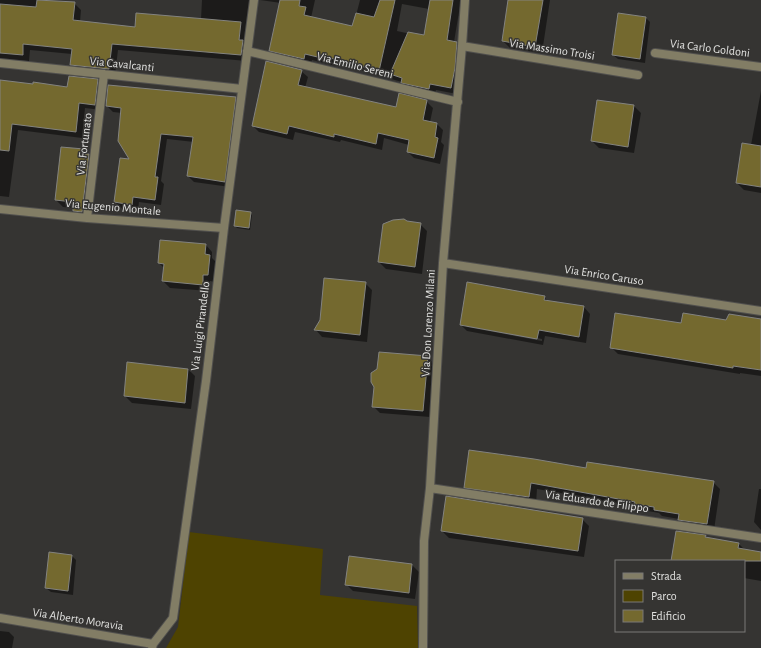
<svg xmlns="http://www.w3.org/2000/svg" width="761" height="648" viewBox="0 0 761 648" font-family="'Alegreya Sans',sans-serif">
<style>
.green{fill:#4e4301}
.shadow{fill:#0007;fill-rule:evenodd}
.building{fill:#74692f;stroke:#838380}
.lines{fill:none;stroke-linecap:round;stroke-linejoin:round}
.street-casing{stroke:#51504e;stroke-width:10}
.street{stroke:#827d65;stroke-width:8}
.labels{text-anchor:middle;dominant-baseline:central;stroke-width:3;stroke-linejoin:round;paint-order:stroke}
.street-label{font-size:12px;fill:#e1e1df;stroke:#353432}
</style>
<rect width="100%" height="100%" fill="#353432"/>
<!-- green -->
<path class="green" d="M189,532l134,17 -3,46 97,11 1,42h-252l12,-21z"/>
<!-- shadow -->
<path class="shadow" d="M0,0h41l33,3 7,7 -1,12 56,6 65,-9 1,-19h48l-3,61 -129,-11 -3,25 -37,-4 -7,-6 1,-11 -42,-4 -1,11 -29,-2z
M260,0h55l-4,18 42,9 7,-27h101l-7,42 2,1 7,6 -6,45 -21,-4 -1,5 -26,-6 -7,-7 -65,-18 -1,2 -24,-6 -1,5 -35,-8 -6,-7 11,-47zM402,4l27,5 -4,28 -28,-6z
M509,0h41l-8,53 -32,-5 -7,-7z
M646,18l4,4 -5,41 -27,-4 -5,-4z
M301,71l7,6 -3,11 92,20 29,-7 7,7 -3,14 7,2 6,6 -2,12 3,3 -4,19 -26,-6 -6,-6 1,-7 -25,-7 -2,12 -41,-10 -1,2 -45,-10 -2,8 -34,-8 -6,-6z
M97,80l7,6 -3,24 -16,-2 -3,30 -64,-8 -9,67 -9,-1v-115l67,7z
M761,91v102l-17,-3 -7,-7 14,-38z
M235,98l6,6 -11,83 -36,-5 -6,-6 6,-34 -27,-3 -6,42 3,3 -3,21 -22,-3 -1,8 -17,-2 -6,-6 16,-42 -9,-47 -9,-1 -6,-6z
M634,106l7,7 -7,40 -35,-5 -7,-7z
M84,150l11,12 -6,56 -8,-1 -7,-7v-2l-11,-1 -7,-7z
M250,213l2,2 -2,15 -13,-2 -2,-2z
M407,222l13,2 7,7 -5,43 -36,-5 -7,-7z
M206,245l6,7v6l5,5 -2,19 -5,-1 -1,10 -39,-3 -7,-7 1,-13 -5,-5z
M365,283l7,7 -5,52 -45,-5 -6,-7z
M544,297l5,5 35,5 6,7 -4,29 -41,-7 -2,9 -76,-14 -6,-6zM467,325l75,14v2l-75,-14z
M682,324l79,7v45l-21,-3v1l-122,-20 -7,-7z
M427,357l7,7 -4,53 -50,-4 -7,-7z
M188,369l7,7 -4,33 -59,-6 -7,-7z
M587,470l126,12 7,7 -6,41 -28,-4 -7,-7 -17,-3 -3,-3 -17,-3 -3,-3 -102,-18 -1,15 -64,-10 -7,-7z
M759,489h2v41l-7,-8z
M582,519l7,7 -5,31 -135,-19 -7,-7z
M705,536l3,3 31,5 6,6 16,3v28l-17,-3v-17h-72z
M72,556l4,4 -3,35 -22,-3 -5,-4z
M412,565l7,7 -4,27 -62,-8 -7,-7z
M0,631l9,1 5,5 -2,11h-12z"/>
<!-- building -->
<path class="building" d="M37,0l38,2 -2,18 62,7 1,-14 105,9 -2,18h4l-2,15 -129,-11 -3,25 -39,-4 2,-16 -49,-5v11l-23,-2v-49l36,3z
M280,0h20l-1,6 7,1 -2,8 48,11 4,-13 18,4 6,-17h15l-16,71 -49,-13v2l-25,-6 -1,5 -35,-8z
M430,0h23l-6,40 10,2 -2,26 -4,20 -21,-4 -1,5 -28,-6 1,-5 -12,-4 18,-42 16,3z
M508,0h35l-8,47 -33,-6z
M618,13l28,4 -6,42 -28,-4z
M266,61l36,9 -4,15 98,22 3,-14 28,7 -4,20 14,3 -2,14 3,1 -4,20 -27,-6 2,-12 -31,-7 -2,11 -42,-10v3l-45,-11 -2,8 -35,-8z
M69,76l29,3 -3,26 -16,-2 -3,29 -64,-8 -3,27 -9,-1v-70l33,4v-2l34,5z
M108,85l128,12 -11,85 -38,-6 6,-39 -32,-3 -6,43h3l-3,23 -22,-3 -1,8 -18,-3 6,-44 9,1 -11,-18 3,-33 -15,-2z
M597,100l37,5 -6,42 -37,-6z
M742,143l19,3v41l-25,-4z
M61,147l23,2v5h5l-7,58 -9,-1v-9l-18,-2z
M236,210l15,2 -2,16 -15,-2z
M404,219l3,2 14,2 -6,44 -37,-5 5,-38 10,-4z
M160,240l46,4 -1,10 5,1 -2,20h-5v10l-41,-4 2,-17 -6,-1z
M324,278l42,4 -6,53 -46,-5 6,-10z
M467,282l78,14 -1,4 40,6 -5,31 -40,-7 -2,9 -77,-14z
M615,313l66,10 2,-10 43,7 3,-6 32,5v51l-28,-4v2l-123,-20z
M379,352l49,4 -5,55 -51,-4 2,-20 -3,-5v-9l6,-4z
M127,362l61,7 -3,34 -61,-7z
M469,450l65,9 52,9 1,-6 127,19 -7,43 -29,-4 1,-6 -25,-4v-3l-20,-3 1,-2 -104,-19 -2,14 -65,-9z
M446,496l137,22 -5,33 -137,-20z
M676,531l30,4 -1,2 34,6 -1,5 23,4v9h-90z
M49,552l23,3 -4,36 -23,-3z
M349,556l63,8 -3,29 -64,-8z"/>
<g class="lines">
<defs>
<path id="street" d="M462,46l176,29
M247,51l211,51
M655,53l106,14
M0,63l242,26
M0,209l87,9 137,10
M87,218l17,-144
M443,263l318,48
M430,488l331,50
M0,618l153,26
M152,648l1,-4 20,-26 33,-237 18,-153 30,-228
M423,648l1,-107 6,-53 13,-225 19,-217 3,-46"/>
</defs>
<!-- street casing -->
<use href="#street" class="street-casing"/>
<!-- street -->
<use href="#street" class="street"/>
</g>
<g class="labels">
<!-- street labels -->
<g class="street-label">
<text transform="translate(710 48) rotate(7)">Via Carlo Goldoni</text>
<text transform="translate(552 49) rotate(9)">Via Massimo Troisi</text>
<text transform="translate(122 64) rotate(6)">Via Cavalcanti</text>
<text transform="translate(355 65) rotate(14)">Via Emilio Sereni</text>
<text transform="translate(84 144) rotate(-83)">Via Fortunato</text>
<text transform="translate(113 207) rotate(5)">Via Eugenio Montale</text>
<text transform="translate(604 275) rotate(9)">Via Enrico Caruso</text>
<text transform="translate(428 323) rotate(-87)">Via Don Lorenzo Milani</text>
<text transform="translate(200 326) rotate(-83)">Via Luigi Pirandello</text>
<text transform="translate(597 501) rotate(8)">Via Eduardo de Filippo</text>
<text transform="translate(78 619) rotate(9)">Via Alberto Moravia</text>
</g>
</g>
<!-- legend -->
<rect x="615" y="560" width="130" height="72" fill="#353432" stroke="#7a7977"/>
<rect x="623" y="573" width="20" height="6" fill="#827d65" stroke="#7a7977"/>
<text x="651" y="580" font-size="12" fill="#e1e1df">Strada</text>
<rect x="623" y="590" width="20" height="12" fill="#4e4301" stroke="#7a7977"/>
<text x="651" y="600" font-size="12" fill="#e1e1df">Parco</text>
<rect x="623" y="610" width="20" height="12" fill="#74692f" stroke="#7a7977"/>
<text x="651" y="620" font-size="12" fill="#e1e1df">Edificio</text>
</svg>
